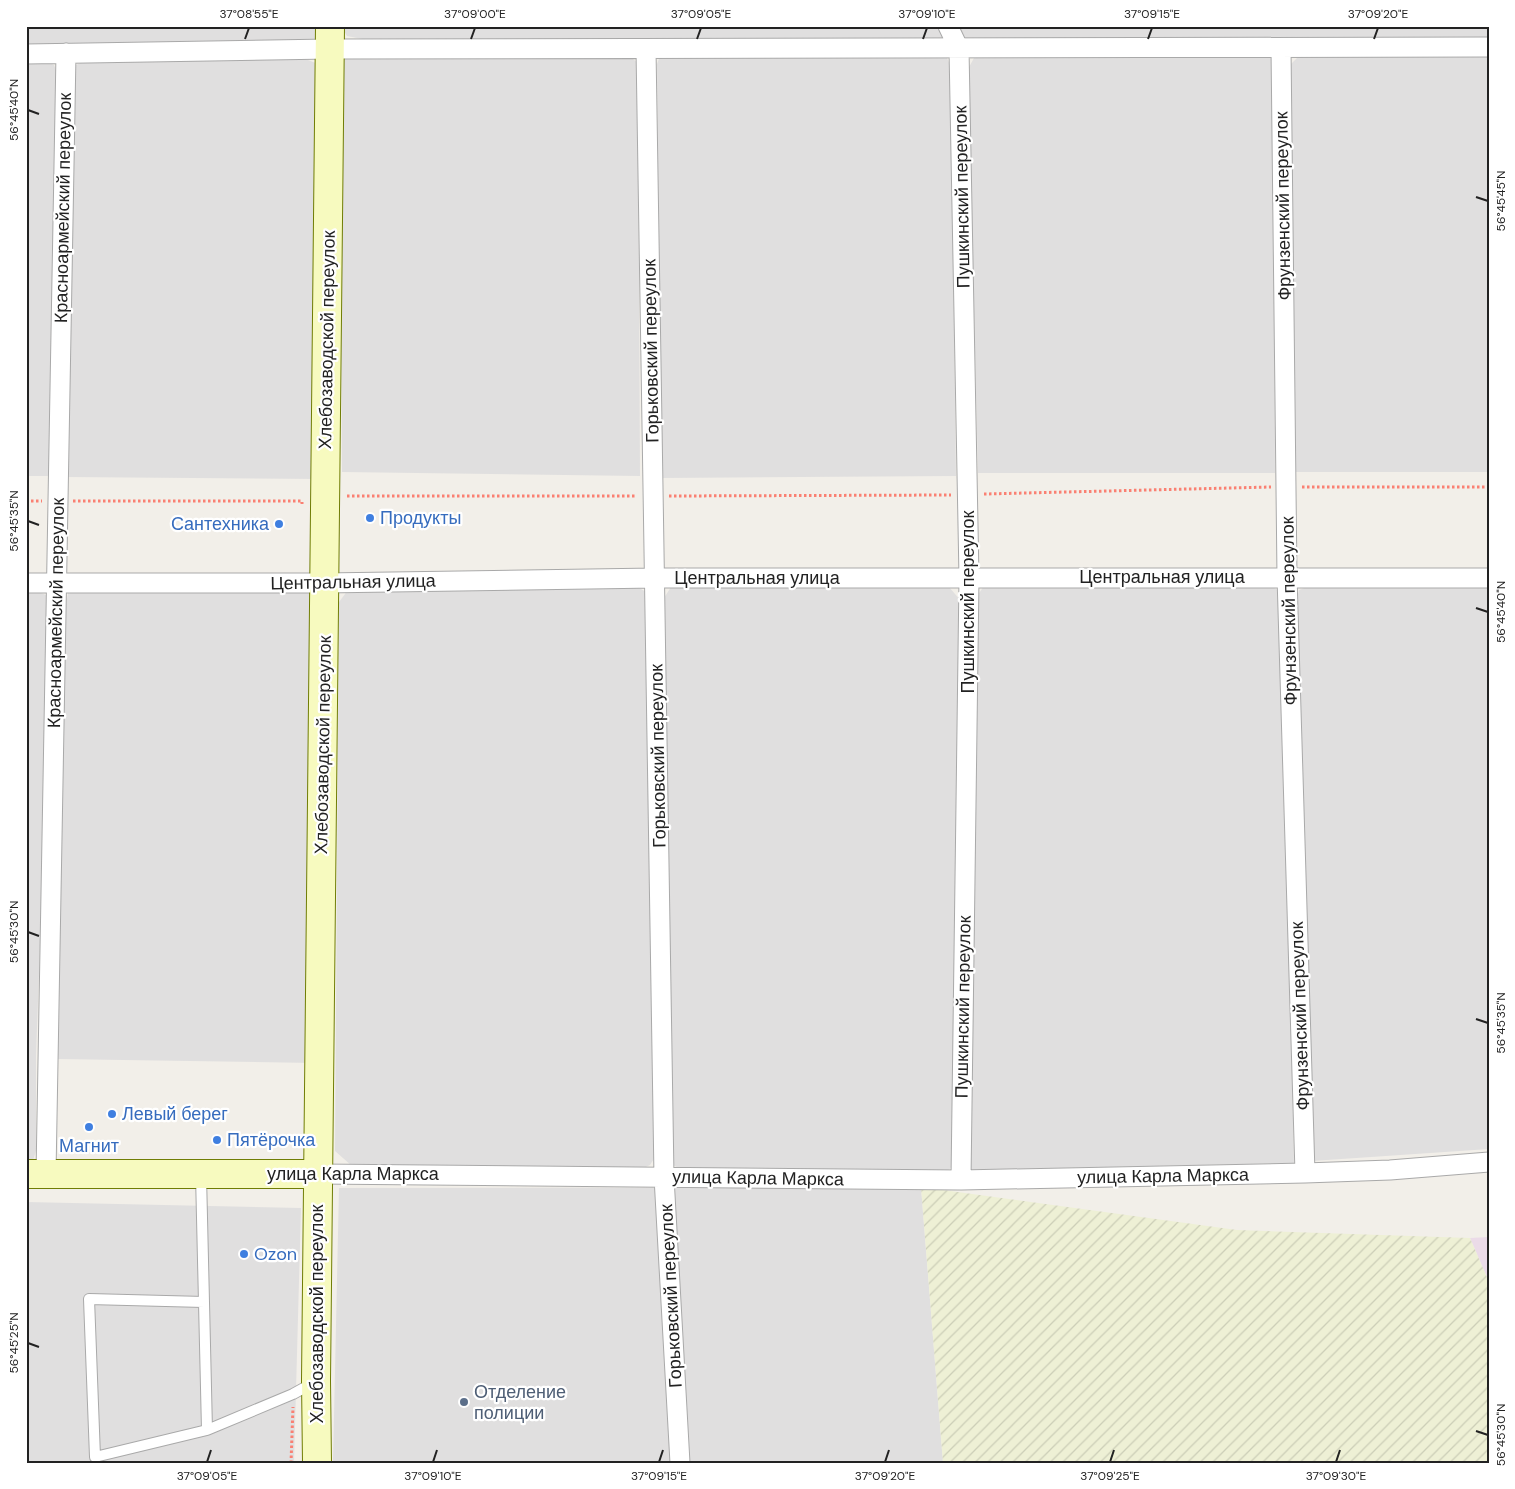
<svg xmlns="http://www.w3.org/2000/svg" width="1515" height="1489" viewBox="0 0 1515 1489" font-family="'DM Sans',sans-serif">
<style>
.residential{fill:#e0dfdf}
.industrial{fill:#ebdbe8}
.farmland{fill:url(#farmland-furrows)}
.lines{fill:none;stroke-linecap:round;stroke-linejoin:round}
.lane-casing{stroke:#a9a9a9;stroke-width:12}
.street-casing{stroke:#a9a9a9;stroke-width:21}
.secondary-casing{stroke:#707d05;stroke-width:30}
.path{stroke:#fa8072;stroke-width:3;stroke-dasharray:2.5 2.5;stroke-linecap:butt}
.lane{stroke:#fff;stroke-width:10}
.street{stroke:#fff;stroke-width:19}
.secondary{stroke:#f7fabf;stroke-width:28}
.ticks{fill:none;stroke:#222;stroke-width:2}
.shop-dot{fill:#3f7fe0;stroke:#fff;stroke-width:2}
.service-dot{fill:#5c6f8a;stroke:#fff;stroke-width:2}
.labels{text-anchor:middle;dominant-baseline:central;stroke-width:4.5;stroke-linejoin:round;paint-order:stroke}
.street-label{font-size:18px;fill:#222;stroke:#fff}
.shop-label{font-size:18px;fill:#366cbe;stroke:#fff;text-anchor:start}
.service-label{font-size:18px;fill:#4e5e75;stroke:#fff;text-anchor:start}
.neatline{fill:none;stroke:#222;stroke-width:2}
.ticks-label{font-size:12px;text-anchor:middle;fill:#222}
</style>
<defs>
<pattern id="farmland-furrows" width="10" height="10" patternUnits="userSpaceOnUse" patternTransform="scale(1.25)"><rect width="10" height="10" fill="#eef0d5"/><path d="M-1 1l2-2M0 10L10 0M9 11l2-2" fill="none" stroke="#ccceb7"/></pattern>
</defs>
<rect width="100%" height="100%" fill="#f2efe9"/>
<!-- residential -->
<path class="residential" d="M26,26h296l-4,14 -13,3 -279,2z
M341,26h1148v11l-380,2 -742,1 -20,-4z
M1489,54v418h-197l-3,-406 11,-11z
M352,55l277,1 9,7 2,413 -298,-4 -2,-400 2,-11z
M938,55l9,3 4,9 5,409 -295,2 -4,-414 3,-8z
M987,55l283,1 4,9 1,408h-297l-10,-404 6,-11z
M303,58l15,6 2,415 -254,-2 8,-404 2,-8 10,-5z
M26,60h17l11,5 4,10 -8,401h-24z
M1268,585l10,5 4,11 12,562 -323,7 4,-571 9,-13z
M1312,585h177v564l-177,12 -17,-554 4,-17z
M636,586l10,6 11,562 -7,11 -13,6 -285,-5 -17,-15 4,-549 9,-12z
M671,587h278l12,14 -7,563 -7,8 -265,-2 -9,-5 -9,-567z
M81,588l235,3 -1,472 -258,-4 9,-454 2,-12z
M26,591h10l15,6 1,17 -16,442v95l-3,9 -7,3z
M921,1187l22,276h-610l6,-275z
M26,1202l275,6 -7,255h-268z"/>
<!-- industrial -->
<path class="industrial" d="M1489,1237v45l-19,-44z"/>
<!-- farmland -->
<path class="farmland" d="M921,1187l316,43 233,8 19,44v181h-546z"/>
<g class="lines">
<defs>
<path id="lane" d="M201,1175l6,255 86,-36 20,-11
M204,1302l-115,-3 6,158 112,-27"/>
<path id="street" d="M948,26l11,23 10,529 -8,602
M1281,48l6,529 18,596
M646,49l18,1128 16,286
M26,54l304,-5 1159,-2
M26,583h298l331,-5h834
M46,1174l20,-1121
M318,1174l643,6 344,-7 85,-3 99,-8"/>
<path id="secondary" d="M26,1174h292
M317,1463l-1,-82 14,-1355"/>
</defs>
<!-- lane casing -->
<use href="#lane" class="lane-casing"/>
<!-- street casing -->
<use href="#street" class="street-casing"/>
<!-- secondary casing -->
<use href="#secondary" class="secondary-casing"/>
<!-- path -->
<path class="path" d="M1302,487h187
M984,494l287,-7
M347,496h289
M669,496l282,-1
M26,501h16
M73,501h229v3
M291,1463l2,-56"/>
<!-- lane -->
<use href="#lane" class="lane"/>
<!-- street -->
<use href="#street" class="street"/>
<!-- secondary -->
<use href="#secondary" class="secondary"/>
</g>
<!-- ticks -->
<path class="ticks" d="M245,39l4,-11M471,39l4,-11M697,39l4,-11M923,39l4,-11M1148,39l4,-11M1374,39l4,-11M28,110l11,4M1476,197l12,4M28,521l11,4M1476,608l12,4M28,932l11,4M1476,1019l12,4M28,1343l11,4M1476,1431l12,4M207,1462l4,-12M433,1462l4,-12M659,1462l4,-12M885,1462l4,-12M1110,1462l4,-12M1336,1462l4,-12"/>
<!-- markers -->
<g class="shop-dot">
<circle cx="370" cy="518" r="5"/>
<circle cx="279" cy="524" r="5"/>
<circle cx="112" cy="1114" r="5"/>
<circle cx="89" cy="1127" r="5"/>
<circle cx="217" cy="1140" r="5"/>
<circle cx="244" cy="1254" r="5"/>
</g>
<circle class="service-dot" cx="464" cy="1402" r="5"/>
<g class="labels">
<!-- street labels -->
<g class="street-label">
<text transform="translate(962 197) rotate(-91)">Пушкинский переулок</text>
<text transform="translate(1283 206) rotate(-91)">Фрунзенский переулок</text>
<text transform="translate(63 208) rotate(-89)">Красноармейский переулок</text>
<text transform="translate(327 340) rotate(-89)">Хлебозаводской переулок</text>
<text transform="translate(651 351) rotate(-91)">Горьковский переулок</text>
<text x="1162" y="577">Центральная улица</text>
<text x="757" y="578">Центральная улица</text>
<text transform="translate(353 582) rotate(-1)">Центральная улица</text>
<text transform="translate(968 602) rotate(-90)">Пушкинский переулок</text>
<text transform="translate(1289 611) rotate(-91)">Фрунзенский переулок</text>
<text transform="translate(56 613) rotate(-89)">Красноармейский переулок</text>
<text transform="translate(323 745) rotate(-89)">Хлебозаводской переулок</text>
<text transform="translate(658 756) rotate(-91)">Горьковский переулок</text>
<text transform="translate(963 1007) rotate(-89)">Пушкинский переулок</text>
<text transform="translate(1300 1016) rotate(-92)">Фрунзенский переулок</text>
<text x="353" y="1174">улица Карла Маркса</text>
<text transform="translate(1163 1176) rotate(-1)">улица Карла Маркса</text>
<text transform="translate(758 1178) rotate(1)">улица Карла Маркса</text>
<text transform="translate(671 1296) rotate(-93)">Горьковский переулок</text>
<text transform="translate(317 1314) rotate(-90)">Хлебозаводской переулок</text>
</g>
<!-- shop labels -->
<g class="shop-label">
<text x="380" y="518">Продукты</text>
<text x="269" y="524" text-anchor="end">Сантехника</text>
<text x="122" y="1114">Левый берег</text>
<text x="227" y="1140">Пятёрочка</text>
<text x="89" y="1146" text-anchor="middle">Магнит</text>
<text x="254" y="1254">Ozon</text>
</g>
<!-- service labels -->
<g class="service-label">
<text x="474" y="1392">Отделение<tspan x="474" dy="21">полиции</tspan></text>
</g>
</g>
<!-- border -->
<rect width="1515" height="1489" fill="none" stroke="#ffffff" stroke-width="55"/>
<rect x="28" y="28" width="1460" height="1434" class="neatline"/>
<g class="ticks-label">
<text x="249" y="18">37°08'55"E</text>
<text x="475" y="18">37°09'00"E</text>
<text x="701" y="18">37°09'05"E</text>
<text x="927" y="18">37°09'10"E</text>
<text x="1152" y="18">37°09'15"E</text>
<text x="1378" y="18">37°09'20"E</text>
<text transform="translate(14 110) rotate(-90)" y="4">56°45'40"N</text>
<text transform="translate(1501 201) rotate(-90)" y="4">56°45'45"N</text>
<text transform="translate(14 521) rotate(-90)" y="4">56°45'35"N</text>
<text transform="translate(1501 612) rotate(-90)" y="4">56°45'40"N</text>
<text transform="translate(14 932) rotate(-90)" y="4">56°45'30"N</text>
<text transform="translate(1501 1023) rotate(-90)" y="4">56°45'35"N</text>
<text transform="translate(14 1343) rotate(-90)" y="4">56°45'25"N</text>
<text transform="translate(1501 1435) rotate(-90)" y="4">56°45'30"N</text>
<text x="207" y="1480">37°09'05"E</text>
<text x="433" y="1480">37°09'10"E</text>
<text x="659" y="1480">37°09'15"E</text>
<text x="885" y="1480">37°09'20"E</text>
<text x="1110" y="1480">37°09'25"E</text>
<text x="1336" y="1480">37°09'30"E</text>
</g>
</svg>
